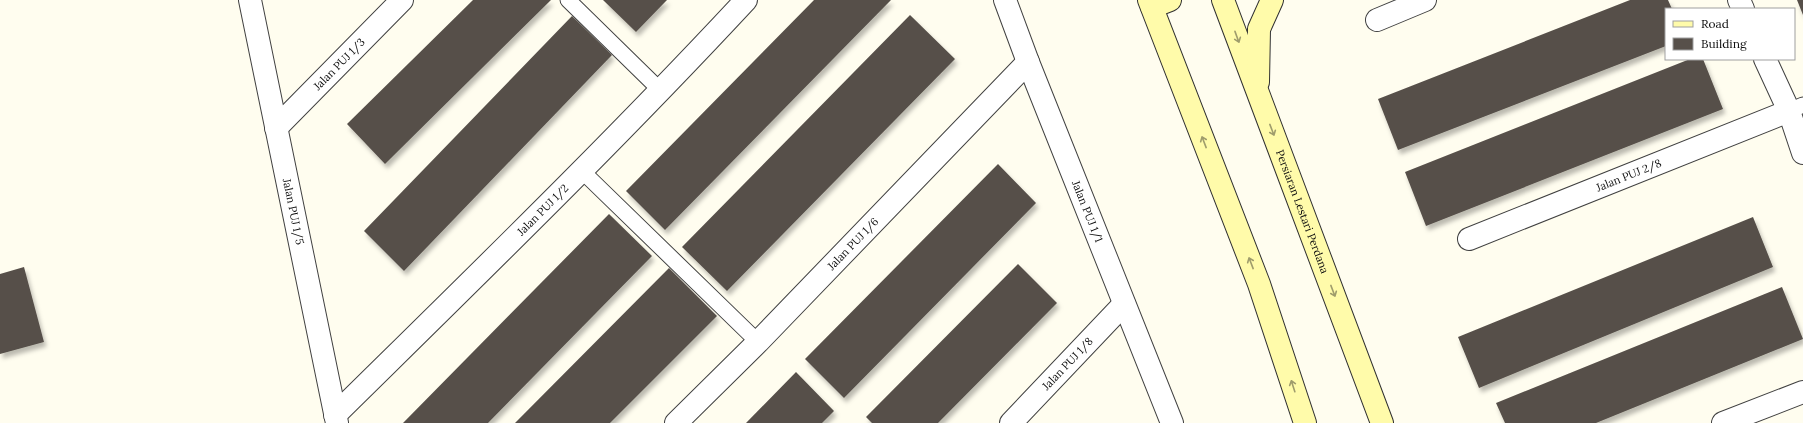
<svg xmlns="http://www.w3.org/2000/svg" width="1803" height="423" viewBox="0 0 1803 423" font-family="Lora,serif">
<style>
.building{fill:#57504a;filter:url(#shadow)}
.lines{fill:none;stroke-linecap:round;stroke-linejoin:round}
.service-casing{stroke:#414141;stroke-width:17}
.minor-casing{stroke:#414141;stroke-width:24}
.secondary-casing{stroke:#303030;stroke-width:24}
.service{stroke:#fff;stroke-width:15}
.minor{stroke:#fff;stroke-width:22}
.secondary{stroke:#fffbaa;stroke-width:22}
.oneway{stroke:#9f9c6c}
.labels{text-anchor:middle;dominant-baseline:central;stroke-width:4;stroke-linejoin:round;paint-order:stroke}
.street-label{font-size:11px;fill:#0e0e0e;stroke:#fff}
</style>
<defs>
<filter id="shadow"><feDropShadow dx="2.5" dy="4.5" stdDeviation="2" flood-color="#0004"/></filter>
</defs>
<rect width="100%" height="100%" fill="#fffdef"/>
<!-- building -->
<path class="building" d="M473,0h78l-166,164 -38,-40z
M603,0h64l-31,32z
M814,0h77l-226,230 -39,-39z
M1630,0h38l4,9h-6v37l-268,104 -20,-51z
M1797,0h6v15z
M910,15l45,44 -228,232 -45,-44z
M572,16l40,39 -208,216 -40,-40z
M1690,59h13l20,50 -297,117 -21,-54z
M998,164l38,39 -192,195 -39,-39z
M609,214l43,42 -164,167h-85z
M1753,217l20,50 -294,121 -21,-51z
M1018,264l39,39 -119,120h-66l-6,-6z
M24,267l20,75 -44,12v-80z
M669,268l48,48 -107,107h-95z
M1782,287l21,52 -207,84h-91l-9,-20z
M796,372l38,39 -12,12h-76z"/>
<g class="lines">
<defs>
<path id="service" d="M568,0l93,91
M1789,111l14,-6
M582,171l176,171"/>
<g id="minor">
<path id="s1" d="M250,0l87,423"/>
<path id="s2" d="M1005,0l23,62 144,361"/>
<path d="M1739,0l4,9"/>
<path d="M1377,20l48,-20"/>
<path d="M1765,59l24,52 14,42"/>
<path id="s3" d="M276,128l126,-128"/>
<path id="s4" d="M1469,239l320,-128"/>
<path id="s5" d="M335,415c139,-137 278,-272 411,-415"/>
<path id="s6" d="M676,423l82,-81 270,-280"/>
<path id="s7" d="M1011,423l113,-119"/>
<path d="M1723,423l80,-31"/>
</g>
<g id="secondary">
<path d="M1149,0l110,284 46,139"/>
<path id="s8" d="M1223,0l159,423"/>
<path d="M1152,7l18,-7"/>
<path d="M1258,82l1,-53 13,-29"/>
</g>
</defs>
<!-- service casing -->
<use href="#service" class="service-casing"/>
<!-- minor casing -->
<use href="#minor" class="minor-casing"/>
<!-- secondary casing -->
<use href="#secondary" class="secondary-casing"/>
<!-- service -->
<use href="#service" class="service"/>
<!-- minor -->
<use href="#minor" class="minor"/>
<!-- secondary -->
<use href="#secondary" class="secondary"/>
</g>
<!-- one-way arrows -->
<defs><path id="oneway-shaft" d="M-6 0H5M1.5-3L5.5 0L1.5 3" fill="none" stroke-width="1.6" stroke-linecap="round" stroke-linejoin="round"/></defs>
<g class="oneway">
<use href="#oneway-shaft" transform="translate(1237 37) rotate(70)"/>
<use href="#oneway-shaft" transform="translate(1272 130) rotate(69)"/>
<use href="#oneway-shaft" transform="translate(1204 142) rotate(-111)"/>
<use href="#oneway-shaft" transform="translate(1251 263) rotate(-111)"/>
<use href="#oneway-shaft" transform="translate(1333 291) rotate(69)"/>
<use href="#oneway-shaft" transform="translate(1293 386) rotate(-108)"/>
</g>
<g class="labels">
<!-- street labels -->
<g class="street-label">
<text stroke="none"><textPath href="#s3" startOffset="90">Jalan PUJ 1/3</textPath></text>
<text stroke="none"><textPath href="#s4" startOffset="172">Jalan PUJ 2/8</textPath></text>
<text stroke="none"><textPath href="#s5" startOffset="292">Jalan PUJ 1/2</textPath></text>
<text stroke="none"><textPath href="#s8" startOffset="226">Persiaran Lestari Perdana</textPath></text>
<text stroke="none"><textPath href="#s1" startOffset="216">Jalan PUJ 1/5</textPath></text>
<text stroke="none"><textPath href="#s2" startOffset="227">Jalan PUJ 1/1</textPath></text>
<text stroke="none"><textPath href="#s6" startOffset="252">Jalan PUJ 1/6</textPath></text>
<text stroke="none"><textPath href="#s7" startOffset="82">Jalan PUJ 1/8</textPath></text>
</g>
</g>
<!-- legend -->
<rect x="1665" y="8" width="130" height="52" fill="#ffffff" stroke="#9f9f9f"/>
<rect x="1673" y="21" width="20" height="6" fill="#fffbaa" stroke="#9f9f9f"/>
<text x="1701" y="28" font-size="12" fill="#0e0e0e">Road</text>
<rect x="1673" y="38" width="20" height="12" fill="#57504a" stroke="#9f9f9f"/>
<text x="1701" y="48" font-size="12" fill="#0e0e0e">Building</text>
</svg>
